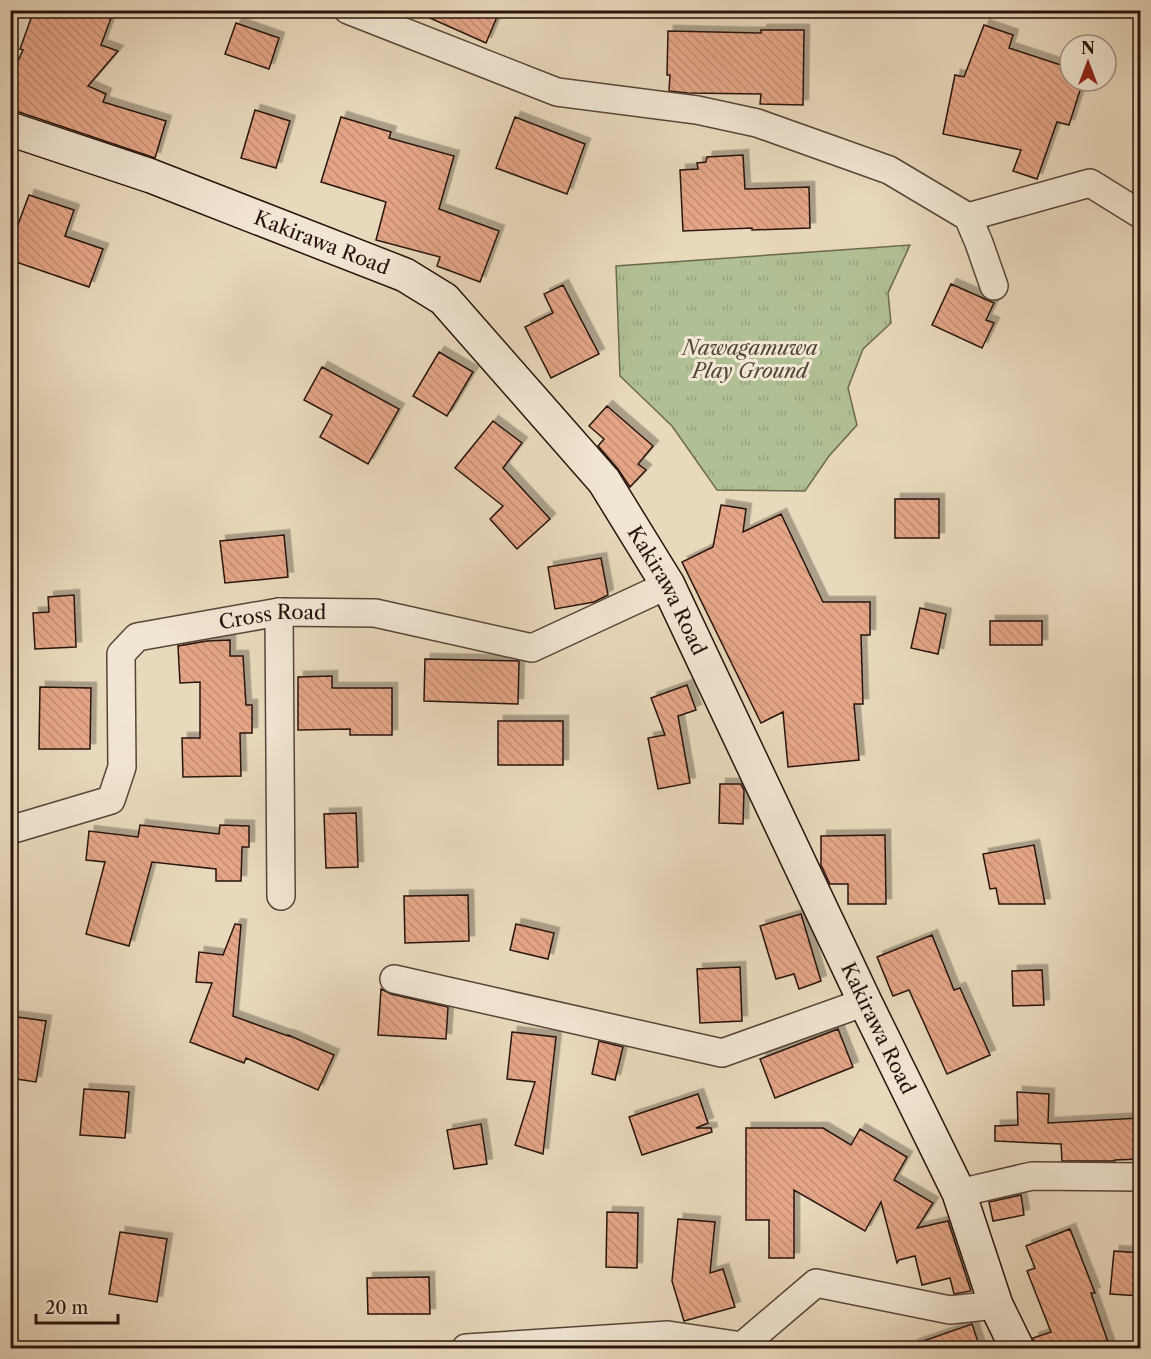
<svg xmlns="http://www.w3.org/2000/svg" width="1151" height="1359" viewBox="0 0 1151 1359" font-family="'Libre Caslon Text',serif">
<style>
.park{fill:url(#park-tufts);stroke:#6c6a50;stroke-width:1.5}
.building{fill:url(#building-back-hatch);stroke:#28130c;stroke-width:1.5;filter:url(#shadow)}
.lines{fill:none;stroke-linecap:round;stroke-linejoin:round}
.street-casing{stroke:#584438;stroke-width:30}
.secondary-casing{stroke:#28130c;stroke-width:36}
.street{stroke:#f1e6d3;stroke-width:27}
.secondary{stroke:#f1e6d3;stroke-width:33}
.labels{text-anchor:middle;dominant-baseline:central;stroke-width:6;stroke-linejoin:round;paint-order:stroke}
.street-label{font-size:20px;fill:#28130c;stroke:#f1e6d3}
.park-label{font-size:20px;font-style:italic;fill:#514735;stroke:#f1e6d3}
</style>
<defs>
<pattern id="park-tufts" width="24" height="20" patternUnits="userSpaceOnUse" patternTransform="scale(1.5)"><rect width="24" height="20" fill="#b1c094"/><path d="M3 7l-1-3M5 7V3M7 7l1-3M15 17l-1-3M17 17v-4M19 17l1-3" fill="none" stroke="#98a47e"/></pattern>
<pattern id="building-back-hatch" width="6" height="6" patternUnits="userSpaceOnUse" patternTransform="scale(1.5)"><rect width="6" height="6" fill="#e5a688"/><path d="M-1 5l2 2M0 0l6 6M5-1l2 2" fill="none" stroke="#c48e74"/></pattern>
<filter id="shadow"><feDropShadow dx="5.5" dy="-5.5" stdDeviation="0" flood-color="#0004"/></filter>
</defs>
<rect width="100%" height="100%" fill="#e9d9bc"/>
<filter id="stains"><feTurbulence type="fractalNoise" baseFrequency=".00333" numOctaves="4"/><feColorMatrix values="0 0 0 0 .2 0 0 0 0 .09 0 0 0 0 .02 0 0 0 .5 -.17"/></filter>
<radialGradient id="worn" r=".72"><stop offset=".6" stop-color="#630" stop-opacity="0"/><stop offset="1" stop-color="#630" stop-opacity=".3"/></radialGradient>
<!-- park -->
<path class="park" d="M910,245l-22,48 3,30 -28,26 -15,39 9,37 -28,31 -24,35 -88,-1 -45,-64 -52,-50 -4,-110z"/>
<!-- building -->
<path class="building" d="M34,10h80l-13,35 17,6 -30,35 18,8 -3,8 63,19 -11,37 -139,-47h-6v-32l13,-29 -3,-1z
M412,10h88l-14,33z
M236,23l43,15 -10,31 -44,-15z
M984,25l29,10 -4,13 61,20v13h13l-14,44 -12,-3 -20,57 -24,-8 8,-21 -78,-16 12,-59 9,2z
M761,30h43l-1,75 -43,-1 1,-10 -73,-1 -19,-2 1,-16h-3l1,-44 93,2z
M255,110l35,11 -14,47 -35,-10z
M341,117l50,15 -2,6 65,18 -15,53 60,22 -19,51 -43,-16 3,-9 -64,-17 10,-38 -65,-20z
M515,117l70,27 -18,50 -71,-26z
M743,155l2,34 64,-2 1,41 -58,2v-2l-69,3 -3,-61 18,-1 -1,-6 9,-1 1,-5z
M29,195l45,15 -9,26 38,13 -14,38 -79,-27v-14z
M951,284l43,19 -8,17 8,3 -12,25 -50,-23z
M563,285l36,69 -48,24 -26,-51 28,-14 -9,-19z
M439,352l34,20 -26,44 -34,-20z
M322,367l77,42 -31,55 -48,-27 12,-22 -28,-15z
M607,406l46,40 -15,18 8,6 -16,17 -12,-18 -20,-23 6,-7 -15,-13z
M493,421l29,22 -19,25 47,51 -33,30 -27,-30 13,-13 -48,-38z
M895,499h44v39h-44z
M721,505l25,4 -3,23 38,-18 42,88h47v33h-9l2,69h-9l5,56 -71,7 -5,-55 -22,11 -79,-161 31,-15z
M284,535l4,42 -63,6 -5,-42z
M601,558l7,37 -14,7 -39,7 -7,-42z
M74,595l2,52 -41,2 -2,-36 16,-1 -1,-15z
M920,608l26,6 -8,40 -27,-6z
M990,621h52v24h-52z
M230,640v16h13l3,49h6v28h-12l1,43 -58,1 -1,-39h18v-56l-20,1 -2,-37 29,-5z
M425,659l94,2 -1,43 -94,-3z
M332,676v12h60v47h-42v-6l-52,1v-53z
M687,685l9,25 -18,6 12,67 -32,6 -10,-51 17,-3 -14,-37z
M40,687l51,1 -1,61h-51z
M498,721h65v44h-65z
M720,784h21l3,6 -1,34 -24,-1z
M356,813l2,54 -32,1 -2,-54z
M140,825l79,9 1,-9 29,1v21h-7l-1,34h-25v-12l-64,-7 -23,84 -43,-12 19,-72 -19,-2 3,-29 49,6z
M885,835l1,69h-38v-20h-18l-9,-19v-29z
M1034,845l11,59h-46l-3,-16 -6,1 -7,-35z
M468,895l1,46 -64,2 -1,-47z
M801,914l20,67 -22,8 -5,-15 -18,5 -16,-53z
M235,924l6,1 -8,91 55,20v-1l46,20 -16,35 -72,-32 -2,5 -54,-21 22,-59 -16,-1 3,-30 24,3z
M516,924l38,9 -6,26 -38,-9z
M932,935l22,55 6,-2 30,67 -43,19 -38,-84 -16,6 -16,-39z
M740,967l2,54 -42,2 -3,-54z
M1042,970l2,35 -31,1 -1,-35z
M381,989l10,5 57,13 -2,32 -68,-4z
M10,1016l36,5 -10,61 -26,-4z
M838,1029l15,38 -78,31 -15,-39z
M512,1032l44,5 -13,117 -28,-9 20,-63 -28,-3z
M599,1041l24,6 -8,33 -23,-6z
M84,1089l45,3 -4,46 -45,-3z
M1017,1092l32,2 -1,29 92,-5v41l-25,1v1h-53l-1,-17 -66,-3v-15l23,-1z
M698,1094l10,29 -12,5h15l1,4 -70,23 -13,-38z
M481,1124l6,40 -33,5 -7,-39z
M746,1128h77l28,17 9,-16 47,28 -13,23 39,23 -16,25 31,-7 23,70 -17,3 -4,-16 -28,7 -7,-29 -16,4 -2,3 -16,-61 -16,29 -71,-41v68h-25v-38h-23z
M1021,1195l3,20 -31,6 -4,-19z
M607,1212l31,1 -1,55 -31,-1z
M678,1219l37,3 -5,51 13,-4 12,38 -51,14 -12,-40z
M1070,1229l25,64h-4l19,55h-74l-3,-10 18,-6 -24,-61 8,-3 -9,-22z
M120,1232l47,7 -10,63 -48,-8z
M1114,1251l26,2v43l-30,-2z
M429,1277l1,37h-62l-1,-36z
M972,1324l8,24h-68v-3z"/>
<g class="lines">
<defs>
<g id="street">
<path d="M348,10l209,82 140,18 60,13 132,47 79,47 11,26 15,43"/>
<path d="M968,217l122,-34 50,31"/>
<path d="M279,612l2,284"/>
<path id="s1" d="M10,830l101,-30 11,-33 -1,-113 16,-17 142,-25 96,1 157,35 136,-63"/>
<path d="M394,979l328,74 143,-51"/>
<path d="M959,1193l73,-17 108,1"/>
<path d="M466,1348l202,-13 74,11 74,-63 134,27 46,-5"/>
</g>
<g id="secondary">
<path id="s2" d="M10,129l141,47 254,99 39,24 160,182 64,104 197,417 94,191 37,112 21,43"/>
</g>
</defs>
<!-- street casing -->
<use href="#street" class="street-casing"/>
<!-- secondary casing -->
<use href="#secondary" class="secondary-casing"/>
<!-- street -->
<use href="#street" class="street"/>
<!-- secondary -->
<use href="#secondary" class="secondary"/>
</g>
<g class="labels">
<!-- street labels -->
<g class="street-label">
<text stroke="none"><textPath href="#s2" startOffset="332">Kakirawa Road</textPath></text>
<text stroke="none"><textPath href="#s2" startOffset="836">Kakirawa Road</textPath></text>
<text stroke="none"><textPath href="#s1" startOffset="414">Cross Road</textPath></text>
<text stroke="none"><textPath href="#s2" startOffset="1322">Kakirawa Road</textPath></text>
</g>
<!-- park labels -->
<g class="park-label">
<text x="750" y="348">Nawagamuwa<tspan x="750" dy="23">Play Ground</tspan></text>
</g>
</g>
<!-- margin -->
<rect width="1151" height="1359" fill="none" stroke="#e9d9bc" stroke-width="36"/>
<rect x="12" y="12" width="1127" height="1335" fill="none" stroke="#28130c" stroke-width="3"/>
<rect x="18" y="18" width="1115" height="1323" fill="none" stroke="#28130c" stroke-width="1.5"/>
<!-- north arrow -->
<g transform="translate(1088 63)"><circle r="28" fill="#f1e6d3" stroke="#a19283" stroke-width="1.5"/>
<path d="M0-4.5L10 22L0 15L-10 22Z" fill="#8f2418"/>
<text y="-9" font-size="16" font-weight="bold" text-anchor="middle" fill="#28130c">N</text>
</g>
<!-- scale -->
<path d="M36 1314v9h82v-9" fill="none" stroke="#28130c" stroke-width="3"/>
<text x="45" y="1314" font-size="18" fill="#28130c" stroke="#f1e6d3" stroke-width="4.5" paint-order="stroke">20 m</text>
<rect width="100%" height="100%" filter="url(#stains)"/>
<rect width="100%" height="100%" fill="url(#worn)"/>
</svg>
